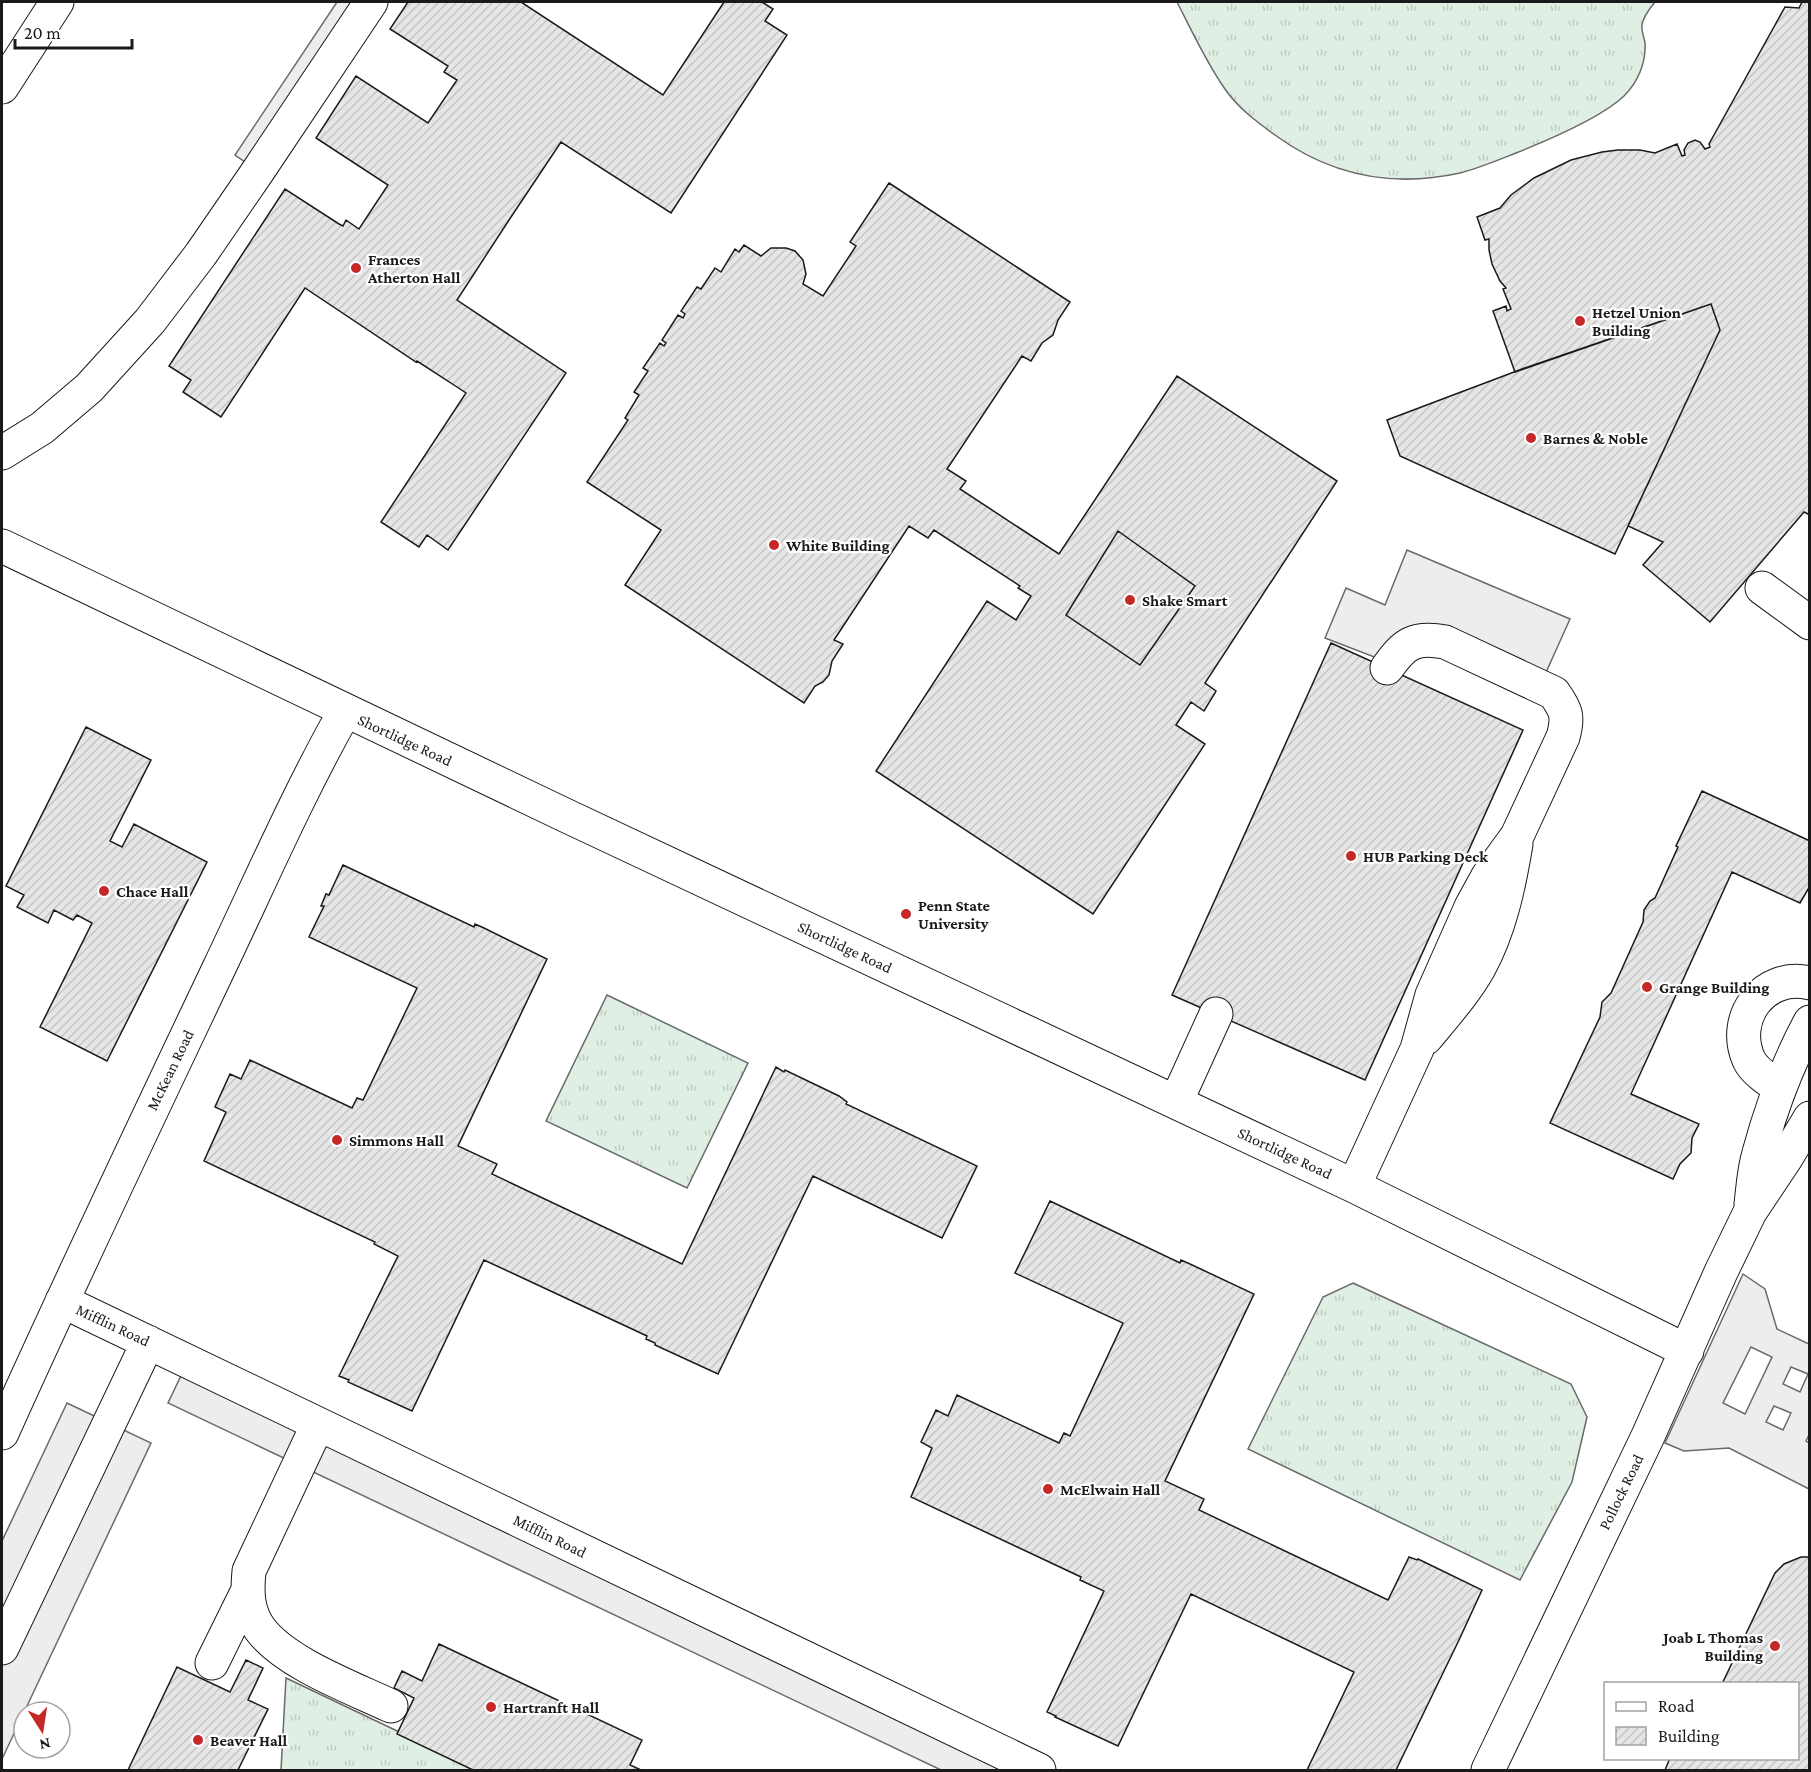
<svg xmlns="http://www.w3.org/2000/svg" width="1811" height="1772" viewBox="0 0 1811 1772" font-family="'Crimson Pro',serif">
<style>
.grass{fill:url(#grass-tufts);stroke:#6a6a6a;stroke-width:1.5}
.parking{fill:#ededed;stroke:#6a6a6a;stroke-width:1.5;fill-rule:evenodd}
.building{fill:url(#building-hatch);stroke:#1a1a1a;stroke-width:1.5}
.lines{fill:none;stroke-linecap:round;stroke-linejoin:round}
.minor-casing{stroke:#1a1a1a;stroke-width:35}
.major-casing{stroke:#1a1a1a;stroke-width:35}
.minor{stroke:#fff;stroke-width:33}
.major{stroke:#fff;stroke-width:33}
.poi-dot{fill:#c62828;stroke:#fff;stroke-width:2}
.labels{text-anchor:middle;dominant-baseline:central;stroke-width:4.5;stroke-linejoin:round;paint-order:stroke}
.poi-label{font-size:16px;font-weight:bold;fill:#1a1a1a;stroke:#fff;text-anchor:start}
.street-label{font-size:16px;fill:#1a1a1a;stroke:#fff}
</style>
<defs>
<pattern id="grass-tufts" width="24" height="20" patternUnits="userSpaceOnUse" patternTransform="scale(1.5)"><rect width="24" height="20" fill="#e0efe3"/><path d="M3 7l-1-3M5 7V3M7 7l1-3M15 17l-1-3M17 17v-4M19 17l1-3" fill="none" stroke="#c0ccc2"/></pattern>
<pattern id="building-hatch" width="6" height="6" patternUnits="userSpaceOnUse" patternTransform="scale(1.5)"><rect width="6" height="6" fill="#e6e6e6"/><path d="M-1 1l2-2M0 6l6-6M5 7l2-2" fill="none" stroke="#c5c5c5"/></pattern>
</defs>
<rect width="100%" height="100%" fill="#fff"/>
<!-- grass -->
<path class="grass" d="M1177,2h478c-5,6 -12,15 -13,23 -1,5 2,12 3,18 1,20 -7,39 -21,53 -23,22 -78,45 -108,57 -18,7 -37,15 -56,20 -68,15 -129,3 -185,-38 -18,-13 -37,-27 -50,-46 -19,-27 -33,-58 -48,-87z
M607,995l141,68 -61,125 -141,-67z
M1353,1283l218,101 16,33 -15,65 -52,98 -272,-131 75,-152z
M286,1678l193,92h-198z"/>
<!-- parking -->
<path class="parking" d="M337,2h31l-110,169 -23,-16z
M1407,550l163,69 -27,60 -103,-44 -58,25 -57,-22 21,-50 39,17z
M1743,1274l22,15 12,40 32,15 1,89 -4,8 3,2v46l-80,-41 -45,3 -19,-8zM1751,1347l21,10 -27,57 -22,-11zM1791,1367l17,7 -8,18 -17,-8zM1774,1406l17,7 -8,17 -17,-8z
M188,1361l851,409h-98l-773,-367z
M67,1403l84,40 -149,316v-218z"/>
<!-- building -->
<path class="building" d="M408,2h113l142,93 61,-93h38l11,7 -8,12 22,14 -116,178 -110,-71 -52,78 -52,80 109,73 -118,177 -21,-15 -8,12 -38,-25 85,-129 -9,-6 -40,-26 -1,1 -111,-74 -84,129 -38,-25 8,-12 -22,-14 116,-177 54,35 4,2 3,-6 13,9 29,-44 -72,-47 40,-62 72,47 29,-43 -13,-8 4,-6 -58,-37z
M1801,2h9v513l-6,-3 -94,110 -67,-57 20,-23 -35,-16 92,-196 -9,-26 -196,68 -22,-61 13,-5 1,5 4,-2 -8,-20 3,-1 -6,-7 -8,-17 -3,-14v-11l-4,1 -8,-23 23,-9 11,-13 23,-17 37,-18 31,-8 16,-2h22l15,3 22,-9 5,12 3,-1 -1,-5 4,-7 7,-3 5,2 5,7 5,-2 -1,-3 76,-137 14,1 3,-6z
M889,183l181,119 -12,18 -5,15 -11,8 -11,18 -9,-5 -75,113 19,12 -6,8 99,65 118,-178 160,105 -132,202 11,8 -1,2 -11,18 -13,-9 -15,23 29,19 -112,170 -217,-143 111,-170 29,19 15,-24 -13,-8 2,-2 -86,-56 -6,8 -19,-12 -75,114 9,4 -11,17 -3,14 -6,7 -8,4 -11,17 -179,-118 36,-55 -74,-48 41,-62 -3,-2 14,-23 -5,-3 14,-21 -5,-3 17,-25 4,3 2,-3 -4,-3 16,-25 5,3 2,-4 -4,-3 16,-24 4,2 14,-21 6,4 14,-23 4,3 5,-7 17,11 10,-8h15l9,3 8,9 3,14 -3,10 20,12 33,-50 -6,-4z
M1711,304l9,26 -105,224 -215,-98 -13,-36 135,-51z
M1118,531l77,55 -55,79 -74,-50z
M1331,643l192,87 -158,350 -193,-85z
M86,727l65,33 -41,81 12,6 12,-23 73,38 -100,199 -67,-34 52,-104 -15,-8 -4,5 -19,-10 -6,13 -31,-16 7,-12 -18,-9z
M1702,791l108,50v45l-10,17 -68,-31 -101,222 68,30 -7,14 -1,15 -11,11 -7,15 -123,-56 50,-106 2,-15 9,-9 32,-71 1,-12 6,-9 5,-3 23,-51 -2,-1z
M343,865l131,62 1,-3 9,4 63,31 -89,187 39,18 -5,10 190,90 94,-197 8,5 1,-2 54,26 8,6 -1,2 131,62 -35,72 -129,-62 -95,198 -63,-29v-2l-9,-4 1,-3 -163,-76 -72,151 -64,-29 1,-2 -10,-4 59,-120 -24,-12 1,-2 -171,-81 22,-49 -11,-5 15,-33 11,5 9,-19 102,48 5,-10 6,2 54,-112 -108,-51 15,-31h-3l5,-12 3,1z
M1050,1201l130,62 1,-3 9,4 64,30 -89,187 39,18 -5,11 189,90 21,-43 8,3 1,-1 64,31 -23,50 -63,130h-89l47,-98 -163,-78 -73,152 -63,-29 1,-1 -9,-4 57,-121 -24,-11 1,-3 -170,-80 21,-49 -11,-6 15,-32 12,6 9,-21 102,48 5,-10 6,3 53,-113 -108,-50z
M1801,1557h9v213h-145l5,-12h128v-74h-76l53,-111 9,-9z
M439,1644l203,96 -12,25 11,5h-168l-76,-36 17,-36 -20,-10 8,-17 20,10z
M246,1660l17,8 -15,32 20,9 -30,61h-110l49,-103 53,25z"/>
<g class="lines">
<defs>
<path id="minor" d="M2,453l40,-25 47,-40 61,-67 51,-67 57,-83 113,-169
M2,546l567,271 785,369 333,165
M1762,588l48,35
M1426,1038c18,-22 38,-44 53,-70 21,-38 30,-82 37,-124
M1780,1088c-10,-7 -25,-16 -31,-28 -19,-42 15,-88 61,-77
M1176,1102l40,-88
M1354,1186l63,-137 15,-54 39,-88 17,-31 29,-40 46,-99c6,-21 3,-27 -9,-44l-109,-51c-31,-6 -41,2 -58,26
M1751,1204c2,-17 3,-35 8,-51 12,-45 29,-90 51,-131
M62,1301l977,469
M318,1424l-69,147c-2,21 -2,40 11,58 25,34 93,59 131,77
M2,1433c70,-156 144,-311 217,-465 41,-86 79,-174 126,-257
M2,1648l146,-306
M212,1663l35,-71
M1488,1770l160,-334 73,-164 29,-60 36,-54 24,-40"/>
<path id="major" d="M2,87l55,-85"/>
</defs>
<!-- minor casing -->
<use href="#minor" class="minor-casing"/>
<!-- major casing -->
<use href="#major" class="major-casing"/>
<!-- minor -->
<use href="#minor" class="minor"/>
<!-- major -->
<use href="#major" class="major"/>
</g>
<!-- markers -->
<g class="poi-dot">
<circle cx="356" cy="268" r="6"/>
<circle cx="1580" cy="321" r="6"/>
<circle cx="1531" cy="438" r="6"/>
<circle cx="774" cy="545" r="6"/>
<circle cx="1130" cy="600" r="6"/>
<circle cx="1351" cy="856" r="6"/>
<circle cx="104" cy="891" r="6"/>
<circle cx="906" cy="914" r="6"/>
<circle cx="1647" cy="987" r="6"/>
<circle cx="337" cy="1140" r="6"/>
<circle cx="1048" cy="1489" r="6"/>
<circle cx="1775" cy="1646" r="6"/>
<circle cx="491" cy="1707" r="6"/>
<circle cx="198" cy="1740" r="6"/>
</g>
<g class="labels">
<!-- poi labels -->
<g class="poi-label">
<text x="368" y="259">Frances<tspan x="368" dy="18">Atherton Hall</tspan></text>
<text x="1592" y="312">Hetzel Union<tspan x="1592" dy="18">Building</tspan></text>
<text x="1543" y="438">Barnes &amp; Noble</text>
<text x="786" y="545">White Building</text>
<text x="1142" y="600">Shake Smart</text>
<text x="1363" y="856">HUB Parking Deck</text>
<text x="116" y="891">Chace Hall</text>
<text x="918" y="905">Penn State<tspan x="918" dy="18">University</tspan></text>
<text x="1659" y="987">Grange Building</text>
<text x="349" y="1140">Simmons Hall</text>
<text x="1060" y="1489">McElwain Hall</text>
<text x="1763" y="1637" text-anchor="end">Joab L Thomas<tspan x="1763" dy="18">Building</tspan></text>
<text x="503" y="1707">Hartranft Hall</text>
<text x="210" y="1740">Beaver Hall</text>
</g>
<!-- street labels -->
<g class="street-label">
<text transform="translate(405 740) rotate(25)">Shortlidge Road</text>
<text transform="translate(845 947) rotate(25)">Shortlidge Road</text>
<text transform="translate(170 1070) rotate(-64)">McKean Road</text>
<text transform="translate(1285 1153) rotate(25)">Shortlidge Road</text>
<text transform="translate(113 1325) rotate(25)">Mifflin Road</text>
<text transform="translate(1621 1492) rotate(-64)">Pollock Road</text>
<text transform="translate(550 1536) rotate(26)">Mifflin Road</text>
</g>
</g>
<!-- border -->
<rect width="1811" height="1772" fill="none" stroke="#1a1a1a" stroke-width="6"/>
<!-- legend -->
<rect x="1604" y="1682" width="195" height="78" fill="#ffffff" stroke="#a3a3a3" stroke-width="1.5"/>
<rect x="1616" y="1702" width="30" height="9" fill="#ffffff" stroke="#a3a3a3" stroke-width="1.5"/>
<text x="1658" y="1712" font-size="18" fill="#1a1a1a">Road</text>
<rect x="1616" y="1727" width="30" height="18" fill="url(#building-hatch)" stroke="#a3a3a3" stroke-width="1.5"/>
<text x="1658" y="1742" font-size="18" fill="#1a1a1a">Building</text>
<!-- north arrow -->
<g transform="translate(42 1730) rotate(168)"><circle r="28" fill="#ffffff" stroke="#a3a3a3" stroke-width="1.5"/>
<path d="M0-4.5L10 22L0 15L-10 22Z" fill="#c62828"/>
<text y="-9" font-size="16" font-weight="bold" text-anchor="middle" fill="#1a1a1a">N</text>
</g>
<!-- scale -->
<path d="M15 39v9h117v-9" fill="none" stroke="#1a1a1a" stroke-width="3"/>
<text x="24" y="39" font-size="18" fill="#1a1a1a" stroke="#ffffff" stroke-width="4.5" paint-order="stroke">20 m</text>
</svg>
